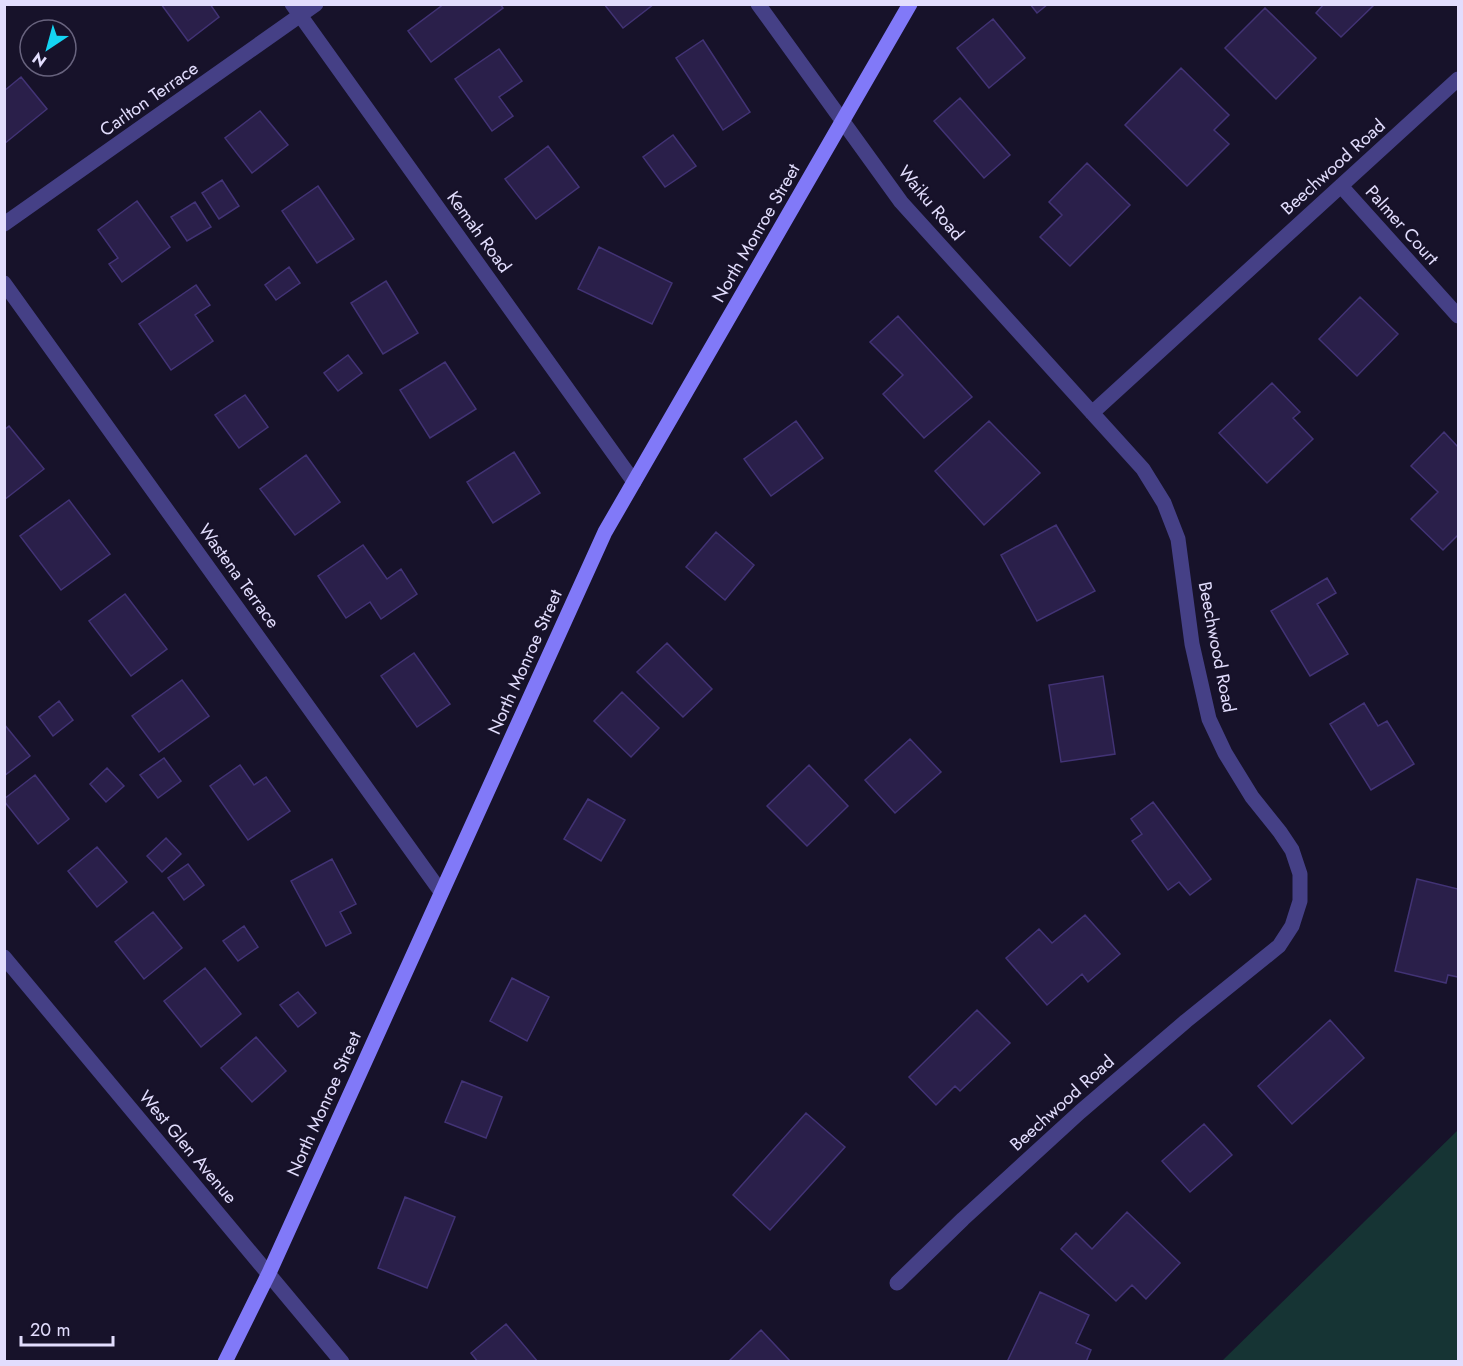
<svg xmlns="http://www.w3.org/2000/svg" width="1463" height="1366" viewBox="0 0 1463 1366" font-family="Jost,sans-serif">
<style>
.green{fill:#163434}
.building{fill:#2a1f4a;stroke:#423375;stroke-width:1.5}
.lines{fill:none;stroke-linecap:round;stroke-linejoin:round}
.minor{stroke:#454086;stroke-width:15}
.tertiary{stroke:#454086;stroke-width:15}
.secondary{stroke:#8179f8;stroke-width:15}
.labels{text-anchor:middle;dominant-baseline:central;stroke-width:4.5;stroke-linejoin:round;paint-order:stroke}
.street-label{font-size:18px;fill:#e2ddfd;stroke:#17122a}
</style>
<rect width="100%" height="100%" fill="#17122a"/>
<!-- green -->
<path class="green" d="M1458,1130v231h-236z"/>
<!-- building -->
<path class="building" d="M161,4h49l9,13 -31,24z
M444,4h56l3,4 -72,54 -23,-31z
M604,4h50l-31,24z
M1030,4h18l-11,9z
M1324,4h51l-34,33 -25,-24z
M1265,8l51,50 -40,41 -51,-51z
M993,19l32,39 -36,30 -32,-40z
M703,40l47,72 -27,18 -47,-72z
M499,49l23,32 -23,16 14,19 -21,15 -37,-52z
M1181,68l48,47 -15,15 15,14 -42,42 -62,-61z
M21,77l26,32 -43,35v-53z
M960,98l50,57 -26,23 -50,-57z
M260,111l28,34 -36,28 -27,-35z
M673,135l23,31 -31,21 -22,-30z
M548,146l31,41 -43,32 -31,-40z
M1087,163l43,42 -60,61 -30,-29 22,-22 -13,-13z
M222,180l17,26 -20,13 -17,-26z
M318,186l36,53 -37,24 -35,-52z
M137,201l33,46 -48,35 -13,-18 9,-6 -20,-28z
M195,202l16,25 -24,14 -16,-24z
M599,247l73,36 -20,41 -74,-35z
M289,267l11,16 -24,17 -11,-15z
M386,281l32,52 -35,21 -32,-51z
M196,285l14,20 -15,10 18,26 -42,29 -32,-46z
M1360,297l38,37 -41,42 -38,-37z
M898,316l74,81 -48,41 -41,-44 20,-19 -33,-33z
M348,355l14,18 -24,18 -14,-18z
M445,362l31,47 -46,29 -30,-48z
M1272,383l28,29 -7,6 20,21 -46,44 -48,-50z
M245,395l23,32 -29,21 -24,-33z
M796,421l27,37 -52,38 -27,-37z
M989,421l51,52 -56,52 -49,-54z
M9,426l35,43 -40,31v-70z
M1444,432l14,15v88l-15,15 -32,-31 27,-27 -27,-26z
M514,452l26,41 -47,30 -26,-41z
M306,455l34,47 -45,33 -35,-46z
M69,500l41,54 -49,36 -41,-54z
M1056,525l39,66 -58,30 -36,-66z
M716,532l38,33 -29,35 -39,-33z
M363,545l24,34 14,-10 16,25 -36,25 -11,-17 -24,16 -28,-42z
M1327,578l9,15 -19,11 31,50 -38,22 -39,-65z
M125,594l42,55 -36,27 -42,-55z
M667,643l45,46 -29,28 -46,-45z
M414,653l36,51 -33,23 -36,-51z
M1103,676l12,78 -54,8 -12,-77z
M182,680l27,36 -50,36 -27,-36z
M622,692l37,36 -28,29 -37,-36z
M59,701l14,19 -20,16 -14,-19z
M1364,703l14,23 9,-5 27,43 -43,26 -41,-66z
M4,724l26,32 -26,20z
M910,739l31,33 -46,41 -30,-33z
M164,758l17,23 -23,17 -18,-23z
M240,765l14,20 12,-8 24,34 -42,29 -38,-54z
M809,765l39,41 -41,40 -40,-40z
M107,768l17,18 -18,16 -16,-18z
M35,775l34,44 -31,25 -34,-43v-2z
M588,799l37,21 -24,41 -37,-22z
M1153,802l58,77 -21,16 -11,-13 -11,8 -36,-49 10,-7 -11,-15z
M166,838l15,16 -19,18 -15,-16z
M97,847l30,35 -30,25 -29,-36z
M332,859l24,45 -16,8 11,21 -25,13 -35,-65z
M188,864l16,21 -20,15 -16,-22z
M1417,879l41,10v88l-10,-2 -2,8 -51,-12z
M153,912l29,36 -38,31 -29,-37z
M1085,915l35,39 -32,28 -6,-8 -35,31 -41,-47 33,-29 13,14z
M244,926l14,21 -20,14 -15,-20z
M205,968l36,46 -40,33 -37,-46z
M512,978l37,19 -22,44 -37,-20z
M298,992l18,21 -18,14 -18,-22z
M977,1010l33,33 -50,48 -5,-5 -19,19 -27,-28z
M1330,1020l34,38 -72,66 -34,-38z
M256,1037l30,34 -34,31 -31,-34z
M462,1081l40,16 -16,41 -41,-16z
M806,1113l39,34 -75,83 -37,-35z
M1204,1124l28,31 -42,37 -28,-31z
M405,1197l50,20 -28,71 -49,-20z
M1127,1212l53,51 -34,36 -14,-14 -16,16 -55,-52 15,-16 16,16z
M1040,1292l49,23 -13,28 15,7 -5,12h-79z
M506,1324l32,38h-60l-7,-9z
M761,1330l30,32h-63z"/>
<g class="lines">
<!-- minor -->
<path class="minor" d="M292,4l342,478
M758,4l143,198 242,267 21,34 14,36 14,105 17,75 16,34 27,44 28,35 12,18 8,24v27l-8,25 -13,20 -93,75 -106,91 -117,107 -66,64
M1341,186l117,130
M4,224l312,-220
M4,283l437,609
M1092,413l366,-334"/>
<!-- tertiary -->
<path class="tertiary" d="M4,957l338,405"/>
<!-- secondary -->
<path class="secondary" d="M225,1362l44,-89 336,-741 305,-528"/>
</g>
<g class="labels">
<!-- street labels -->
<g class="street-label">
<text transform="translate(149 99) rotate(-35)">Carlton Terrace</text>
<text transform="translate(1333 167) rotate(-42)">Beechwood Road</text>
<text transform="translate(931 203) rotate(50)">Waiku Road</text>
<text transform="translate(1402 225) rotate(48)">Palmer Court</text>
<text transform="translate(479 232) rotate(54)">Kemah Road</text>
<text transform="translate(756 233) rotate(-60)">North Monroe Street</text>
<text transform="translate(239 576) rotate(54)">Wastena Terrace</text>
<text transform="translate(1217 647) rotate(79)">Beechwood Road</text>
<text transform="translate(525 662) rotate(-66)">North Monroe Street</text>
<text transform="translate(1062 1103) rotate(-42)">Beechwood Road</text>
<text transform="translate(324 1104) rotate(-66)">North Monroe Street</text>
<text transform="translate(188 1147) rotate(50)">West Glen Avenue</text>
</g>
</g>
<!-- border -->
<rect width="1463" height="1366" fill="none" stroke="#e2ddfd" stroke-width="12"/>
<!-- north arrow -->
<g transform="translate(48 48) rotate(216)"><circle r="28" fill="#17122a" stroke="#68637e" stroke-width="1.5"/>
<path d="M0-4.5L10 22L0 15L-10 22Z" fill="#14d4f3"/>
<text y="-9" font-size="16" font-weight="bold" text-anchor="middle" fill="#e2ddfd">N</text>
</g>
<!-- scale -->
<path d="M21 1336v9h92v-9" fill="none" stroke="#e2ddfd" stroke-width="3"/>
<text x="30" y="1336" font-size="18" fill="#e2ddfd" stroke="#17122a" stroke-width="4.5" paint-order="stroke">20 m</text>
</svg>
